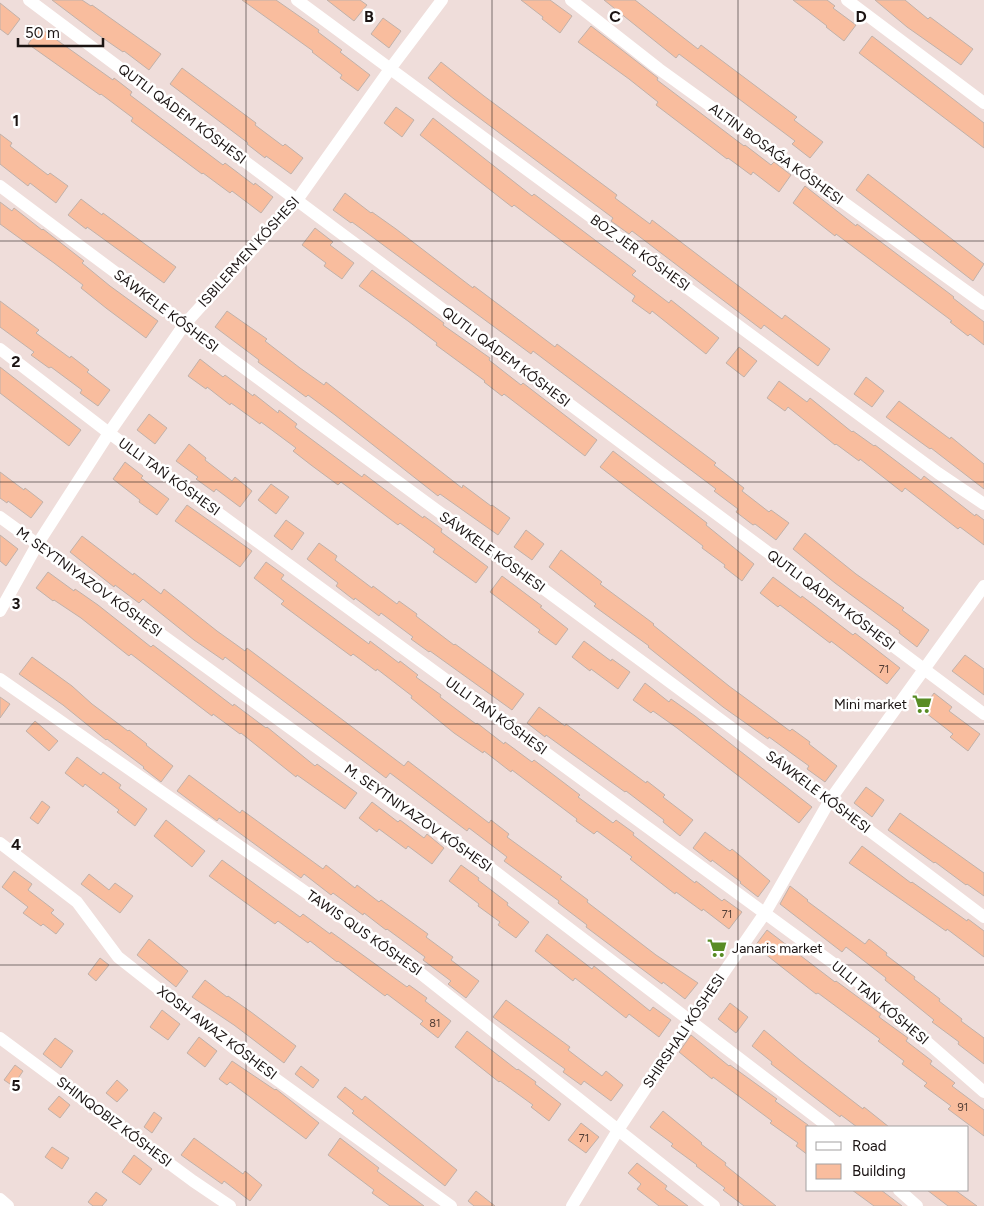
<svg xmlns="http://www.w3.org/2000/svg" width="984" height="1206" viewBox="0 0 984 1206" font-family="Figtree,sans-serif">
<style>
.building{fill:#f9bd9e;stroke:#c1b1a9}
.lines{fill:none;stroke-linecap:round;stroke-linejoin:round}
.street{stroke:#fff;stroke-width:12}
.grid{fill:none;stroke:#1b1413;stroke-width:1;stroke-opacity:0.55}
.labels{text-anchor:middle;dominant-baseline:central;stroke-width:5;stroke-linejoin:round;paint-order:stroke}
.number-label{font-size:11px;fill:#523e36}
.street-label{font-size:14px;fill:#1b1413;stroke:#fff}
.poi-label{font-size:14px;fill:#1b1413;stroke:#fff;text-anchor:end}
.grid-label{font-size:16px;text-anchor:middle;font-weight:bold;fill:#1b1413;stroke:#fff;stroke-width:5;stroke-linejoin:round;paint-order:stroke}
</style>
<rect width="100%" height="100%" fill="#efddda"/>
<!-- building -->
<path class="building" d="M52,0h30l9,6 1,-1 69,49 -12,16 -25,-19 -1,1 -26,-18z
M242,0h34l43,30 -1,2 24,18 -2,2 30,23 -12,16 -18,-13 2,-3 -30,-23 1,-1z
M327,0h33l7,5 -13,16z
M521,0h29l22,16 -12,17 -18,-14 1,-2z
M604,0h31l63,49 3,-4 96,72 -3,3 29,22 -13,16 -18,-14 3,-3 -116,-87 -3,4z
M793,0h34l8,6 -2,2 23,17 -12,16 -18,-14 1,-1z
M875,0h30l23,19 2,-2 43,32 -12,16 -54,-38z
M0,3l20,16 -12,16 -8,-6z
M383,18l18,13 -12,17 -18,-14z
M591,26l67,52 -1,2 87,66 1,-1 26,20 3,-3 17,13 -12,17 -26,-20 -2,3 -23,-17 -1,1 -71,-54 2,-3 -29,-23 -51,-37z
M40,28l73,52 1,-2 18,14 -2,3 93,70 2,-2 29,22 1,-2 18,14 -12,16 -29,-22 -2,2 -27,-20 -1,1 -71,-53 2,-3 -32,-24 -1,1 -72,-51z
M872,36l112,87v25l-125,-95z
M441,62l43,34 133,99 -2,3 35,26 2,-4 130,99 3,-4 45,34 -12,17 -54,-41 -3,4 -129,-98 -3,3 -18,-13 2,-3 -159,-119 -26,-21z
M182,68l74,55 -1,2 28,21 2,-2 18,14 -12,16 -25,-18 -1,2 -18,-14 1,-1 -78,-59z
M396,107l18,13 -12,17 -18,-14z
M433,118l99,78 2,-2 102,77 -4,4 37,28 2,-3 48,38 -13,16 -54,-43 -2,3 -18,-13 3,-5 -121,-91 -2,2 -92,-72z
M0,134l12,9 -2,3 38,29 2,-2 18,13 -12,17 -26,-20 -2,3 -28,-22z
M868,174l116,90 -11,17 -117,-91z
M805,186l51,40 1,-2 97,73 -1,1 31,24v23l-14,-11 -2,2 -18,-14 2,-1 -116,-87 -1,2 -42,-33z
M345,193l26,20 1,-1 24,17 77,59 1,-2 81,61 2,-3 159,119 -2,2 30,23 -2,3 27,21 2,-2 18,13 -13,17 -21,-16 -2,1 -17,-13 2,-3 -24,-18 2,-2 -183,-138 -2,3 -179,-132 -1,1 -18,-13z
M81,199l21,16 1,-2 73,54 -12,16 -77,-56 -1,2 -18,-14z
M0,202l12,9 2,-3 28,22 1,-1 41,32 -2,2 28,23 48,35 -12,17 -40,-30 -25,-20 2,-3 -29,-22 -54,-39z
M315,228l18,14 -3,3 24,18 -12,16 -18,-13 2,-3 -24,-18z
M372,270l72,53 -1,2 47,33 -1,2 32,25 2,-2 74,57 -12,16 -81,-62 -2,2 -18,-14 1,-1 -49,-36 1,-2 -29,-22 -49,-35z
M0,301l39,29 -3,3 34,25 1,-2 18,14 -2,2 23,18 -12,16 -18,-13 2,-3 -31,-23 -2,1 -18,-13 3,-3 -34,-25z
M227,311l40,28 -2,2 35,27 24,17 2,-3 136,106 1,-3 28,21 1,-1 18,13 -12,17 -58,-41 -2,2 -103,-81 -27,-20 -2,2 -30,-22 -18,-13 1,-2 -44,-33z
M739,347l18,14 -13,16 -18,-14z
M200,359l23,18 2,-2 28,21 1,-2 24,19 1,-3 18,14 -2,3 67,50 2,-3 59,44 1,-2 18,13 -1,3 47,35 -12,16 -43,-31 2,-3 -35,-26 -2,2 -57,-43 -3,3 -27,-20 -18,-14 3,-3 -35,-26 -1,2 -29,-21 -1,2 -23,-18 -1,2 -18,-13z
M0,367l81,63 -12,16 -69,-53z
M866,377l18,14 -12,16 -18,-13z
M779,381l28,21 3,-4 42,34 1,-1 21,15 1,-1 46,35 3,-4 51,40 1,-2 8,6v25l-24,-18 -2,2 -53,-41 -3,4 -42,-33 -1,2 -23,-17 -1,1 -47,-38 -3,4 -18,-13z
M899,401l51,38 1,-2 33,27v25l-53,-41 -1,1 -44,-32z
M149,414l18,14 -12,16 -18,-14z
M189,444l17,14 -1,2 27,21 3,-4 17,14 -12,16 -24,-18 -2,3 -18,-13 2,-2 -22,-16z
M613,451l94,72 -1,2 48,39 -12,17 -18,-14 1,-2 -23,-17 1,-2 -103,-79z
M125,462l18,14 -2,2 28,21 -12,16 -18,-13 1,-2 -27,-21z
M0,472l24,18 1,-2 18,14 -12,16 -23,-17 -1,2 -7,-5z
M271,484l18,13 -13,17 -18,-14z
M187,505l65,46 -12,16 -65,-46z
M286,520l18,13 -12,17 -18,-14z
M526,530l18,14 -12,16 -18,-13z
M805,533l51,41 48,34 -2,2 27,20 -12,17 -18,-14 1,-2 -65,-48 -42,-34z
M0,535l18,14 -12,17 -6,-5z
M82,536l51,39 1,-2 27,21 3,-5 53,42 28,20 2,-3 157,118 4,-5 81,62 2,-3 18,14 -2,3 55,40 -2,2 28,21 -1,2 69,53 42,28 -13,16 -22,-17 -1,2 -76,-57 1,-2 -29,-22 1,-2 -55,-40 3,-4 -38,-29 -2,3 -77,-58 -4,5 -161,-121 -2,3 -29,-20 -51,-41 -4,4 -24,-18 -1,2 -44,-35z
M319,543l18,13 -2,4 37,28 1,-2 24,18 2,-3 18,13 -1,2 38,29 1,-1 69,50 -12,16 -82,-59 -1,1 -18,-13 2,-2 -32,-24 -2,3 -24,-18 -1,2 -18,-14 2,-3 -31,-24z
M561,550l41,32 -2,2 54,40 -1,1 76,61 61,45 2,-2 18,13 -1,2 28,22 -12,16 -18,-13 2,-3 -40,-29 -1,2 -45,-32 -75,-60 1,-1 -55,-40 2,-2 -47,-37z
M266,562l18,13 -3,4 88,65 1,-3 29,22 1,-2 18,14 -2,2 25,18 -1,2 36,27 1,-1 27,21 1,-2 27,20 2,-2 46,35 -2,2 35,26 3,-3 18,13 -1,2 62,48 1,-2 26,20 2,-2 18,13 -13,17 -26,-20 -1,2 -26,-19 -1,2 -45,-35 2,-2 -35,-26 -3,3 -18,-13 1,-2 -65,-49 -1,2 -27,-21 -1,2 -29,-20 -43,-35 1,-2 -35,-27 -1,2 -23,-17 -2,2 -70,-52 3,-3 -30,-23z
M48,572l26,19 1,-2 23,16 53,42 2,-2 80,61 1,-2 32,24 1,-1 48,39 2,-2 40,29 -12,16 -48,-34 -1,2 -55,-44 -1,1 -27,-20 -1,2 -81,-62 -2,2 -48,-38 -27,-18 -1,1 -17,-13z
M502,576l40,30 -2,1 28,22 -12,16 -18,-13 2,-2 -50,-38z
M773,577l28,21 1,-2 51,39 2,-2 45,35 -13,16 -56,-43 -1,2 -50,-38 -2,2 -18,-14z
M584,641l27,20 1,-2 18,13 -12,17 -27,-20 -1,2 -18,-14z
M965,655l19,14v26l-32,-24z
M32,657l40,29 20,18 36,27 1,-1 18,14 -1,1 27,21 -12,16 -18,-14 1,-1 -37,-28 -1,1 -43,-35 -44,-31z
M645,683l24,19 2,-3 24,17 117,91 -13,16 -122,-95 -24,-17 -2,2 -18,-13z
M934,693l18,14 -3,4 31,23 -12,17 -18,-14 3,-3 -31,-24z
M0,697l10,7 -10,14z
M539,707l26,19 1,-2 80,59 1,-2 18,14 -2,2 30,23 -13,16 -17,-14 1,-2 -38,-29 -1,1 -79,-57 -1,2 -18,-14z
M35,721l23,20 -9,10 -23,-20z
M77,757l24,18 2,-3 18,13 -2,3 28,21 -12,17 -18,-14 2,-2 -34,-26 -2,3 -18,-14z
M189,775l51,38 2,-3 81,59 3,-4 29,23 2,-3 22,17 2,-2 47,34 -2,3 27,20 -2,3 28,21 -13,17 -18,-14 3,-3 -28,-21 2,-3 -38,-28 -1,1 -22,-17 -1,2 -30,-22 -2,2 -27,-21 -3,4 -82,-60 -2,3 -40,-30z
M866,787l18,13 -12,17 -18,-14z
M42,801l8,6 -12,17 -8,-6z
M372,802l26,20 2,-2 24,18 3,-4 17,14 -12,16 -24,-18 -2,3 -27,-20 -2,3 -18,-14z
M900,813l84,60v23l-17,-12 -1,1 -31,-23 -1,1 -46,-33z
M166,820l39,31 -13,16 -38,-31z
M705,832l25,19 2,-2 38,32 -12,16 -18,-14 1,-1 -29,-22 -1,2 -18,-14z
M862,846l49,37 1,-1 55,39 1,-2 16,12v26l-37,-28 -1,2 -97,-68z
M222,860l78,57 3,-3 27,20 1,-2 76,55 2,-2 18,13 -2,3 26,20 -13,17 -18,-14 3,-3 -36,-27 -2,2 -47,-35 -1,1 -27,-21 -2,2 -30,-22 -3,3 -66,-48z
M461,865l18,13 -1,2 30,23 -1,2 22,17 -13,16 -18,-13 2,-3 -22,-16 1,-2 -30,-23z
M14,871l18,13 -4,6 26,20 -3,3 13,11 -8,10 -13,-10 -2,2 -18,-13 5,-6 -26,-20z
M89,874l20,16 6,-7 18,13 -13,17 -39,-29z
M790,886l18,14 -1,1 58,43 4,-5 18,14 -1,2 29,22 -1,2 26,20 -1,2 23,18 -1,2 23,17v26l-26,-20 1,-2 -27,-20 2,-2 -49,-40 1,-2 -40,-31 -4,5 -62,-48z
M767,930l68,52 1,-1 45,33 -2,3 29,21 -2,3 26,20 -2,3 25,19 -3,3 32,24v26l-36,-27 3,-3 -27,-20 3,-3 -25,-19 2,-3 -26,-20 2,-2 -62,-46 -2,1 -61,-48z
M547,934l45,35 2,-3 56,45 3,-4 18,13 -12,17 -30,-23 -3,4 -51,-40 -2,3 -38,-30z
M149,939l39,32 -12,16 -39,-32z
M100,958l9,7 -13,16 -8,-7z
M205,980l22,17 1,-1 23,16 45,34 -12,17 -50,-38 -42,-28z
M506,1000l64,47 -2,3 34,26 4,-5 17,14 -12,16 -27,-20 -3,4 -18,-13 2,-3 -72,-52z
M730,1003l18,14 -12,16 -18,-14z
M162,1010l18,14 -12,16 -18,-13z
M764,1030l37,31 62,48 1,-2 25,20h-32l-16,-12 -1,2 -69,-53 1,-2 -20,-16z
M467,1031l50,39 1,-1 18,13 -1,2 26,20 -12,17 -18,-14 2,-2 -33,-24 -1,1 -44,-35z
M691,1035l38,31 1,-1 47,34 -2,2 33,24v30l-12,-9 2,-3 -28,-20 2,-2 -59,-44 -1,2 -33,-27z
M199,1037l18,14 -12,16 -18,-14z
M55,1038l18,13 -12,17 -18,-14z
M232,1061l43,29 1,-1 43,34 -13,16 -76,-57 -3,3 -8,-6z
M15,1065l8,6 -10,15 -9,-6z
M301,1066l18,14 -6,8 -18,-14z
M117,1080l11,10 -11,12 -11,-9z
M345,1087l17,13 3,-4 92,74 -12,16 -93,-73 2,-2 -17,-14z
M59,1096l11,9 -10,13 -12,-9z
M663,1111l39,32 -1,1 25,19 -1,2 51,41h-32l-21,-16 2,-2 -29,-22 1,-1 -26,-19 2,-2 -23,-17z
M154,1112l8,6 -10,15 -8,-6z
M581,1123l18,14 -13,16 -18,-13z
M194,1138l49,36 2,-3 17,14 -12,16 -26,-20 -2,3 -41,-29z
M340,1138l39,30 -2,3 47,35h-34l-18,-13 2,-3 -46,-35z
M52,1147l17,11 -7,11 -17,-12z
M134,1155l18,14 -12,16 -18,-13z
M637,1163l30,23 -2,3 23,17h-29l-22,-17 4,-5 -13,-11z
M852,1190h29l21,16h-28z
M927,1190h28l22,16h-29z
M476,1191l19,15h-21l-6,-5z
M96,1192l11,8 -5,6h-9l-5,-4z"/>
<g class="lines">
<!-- street -->
<path class="street" d="M29,0l955,714
M297,0l641,473 46,31
M571,0l88,69 325,235
M847,0l137,103
M0,186c326,246 659,484 984,731
M0,349l109,84 747,547 128,112
M0,517l397,289 62,38 370,283
M0,611l37,-66 72,-112 75,-108 113,-125 93,-131 52,-69
M0,679l410,286 304,241
M0,843l77,59 41,55 118,93 215,156
M0,1038l193,143 37,25
M899,1190l18,16
M0,1199l8,7
M572,1206l46,-76 73,-110 74,-107 65,-113 154,-214"/>
</g>
<!-- grid -->
<path class="grid" d="M246,0v1206M492,0v1206M738,0v1206M0,241h984M0,482h984M0,724h984M0,965h984"/>
<!-- icons -->
<defs>
<symbol id="supermarket-bare" viewBox="-9 -9 18 18"><path d="M-6-5.5h2.5l.6 2H6L4.5 2H-2.5L-4.4-4H-6ZM-1.5 3.2a1.3 1.3 0 1 0 .1 0ZM3 3.2a1.3 1.3 0 1 0 .1 0Z" fill="#588c24" stroke="#fff" stroke-width="2.5" paint-order="stroke"/></symbol>
</defs>
<g fill-rule="evenodd">
<use href="#supermarket-bare" x="908" y="690" width="28" height="28"/>
<use href="#supermarket-bare" x="703" y="934" width="28" height="28"/>
</g>
<g class="labels">
<!-- number labels -->
<g class="number-label">
<text x="884" y="669">71</text>
<text x="727" y="914">71</text>
<text x="435" y="1023">81</text>
<text x="963" y="1107">91</text>
<text x="584" y="1138">71</text>
</g>
<!-- street labels -->
<g class="street-label">
<text transform="translate(182 114) rotate(37)">QUTLI QÁDEM KÓSHESI</text>
<text transform="translate(776 154) rotate(36)">ALTIN BOSAǴA KÓSHESI</text>
<text transform="translate(249 252) rotate(-48)">ISBILERMEN KÓSHESI</text>
<text transform="translate(640 253) rotate(36)">BOZ JER KÓSHESI</text>
<text transform="translate(166 311) rotate(37)">SÁWKELE KÓSHESI</text>
<text transform="translate(506 357) rotate(37)">QUTLI QÁDEM KÓSHESI</text>
<text transform="translate(169 477) rotate(36)">ULLI TAŃ KÓSHESI</text>
<text transform="translate(492 552) rotate(36)">SÁWKELE KÓSHESI</text>
<text transform="translate(89 582) rotate(36)">M. SEYTNIYAZOV KÓSHESI</text>
<text transform="translate(831 600) rotate(37)">QUTLI QÁDEM KÓSHESI</text>
<text transform="translate(496 716) rotate(36)">ULLI TAŃ KÓSHESI</text>
<text transform="translate(818 792) rotate(37)">SÁWKELE KÓSHESI</text>
<text transform="translate(418 818) rotate(35)">M. SEYTNIYAZOV KÓSHESI</text>
<text transform="translate(364 933) rotate(35)">TAWIS QUS KÓSHESI</text>
<text transform="translate(880 1003) rotate(40)">ULLI TAŃ KÓSHESI</text>
<text transform="translate(684 1031) rotate(-56)">SHIRSHALI KÓSHESI</text>
<text transform="translate(217 1033) rotate(37)">XOSH AWAZ KÓSHESI</text>
<text transform="translate(114 1122) rotate(37)">SHINQOBIZ KÓSHESI</text>
</g>
<!-- poi labels -->
<g class="poi-label">
<text x="907" y="704">Mini market</text>
<text x="732" y="948" text-anchor="start">Janaris market</text>
</g>
</g>
<g class="grid-label">
<text x="369" y="22">B</text>
<text x="615" y="22">C</text>
<text x="861" y="22">D</text>
<text x="16" y="126">1</text>
<text x="16" y="367">2</text>
<text x="16" y="609">3</text>
<text x="16" y="850">4</text>
<text x="16" y="1091">5</text>
</g>
<!-- legend -->
<rect x="806" y="1126" width="162" height="65" fill="#ffffff" stroke="#a4a1a1"/>
<rect x="816" y="1142" width="25" height="8" fill="#ffffff" stroke="#a4a1a1"/>
<text x="852" y="1151" font-size="15" fill="#1b1413">Road</text>
<rect x="816" y="1164" width="25" height="15" fill="#f9bd9e" stroke="#a4a1a1"/>
<text x="852" y="1176" font-size="15" fill="#1b1413">Building</text>
<!-- scale -->
<path d="M18 38v8h85v-8" fill="none" stroke="#1b1413" stroke-width="2.5"/>
<text x="25" y="38" font-size="15" fill="#1b1413" stroke="#ffffff" stroke-width="4" paint-order="stroke">50 m</text>
</svg>
